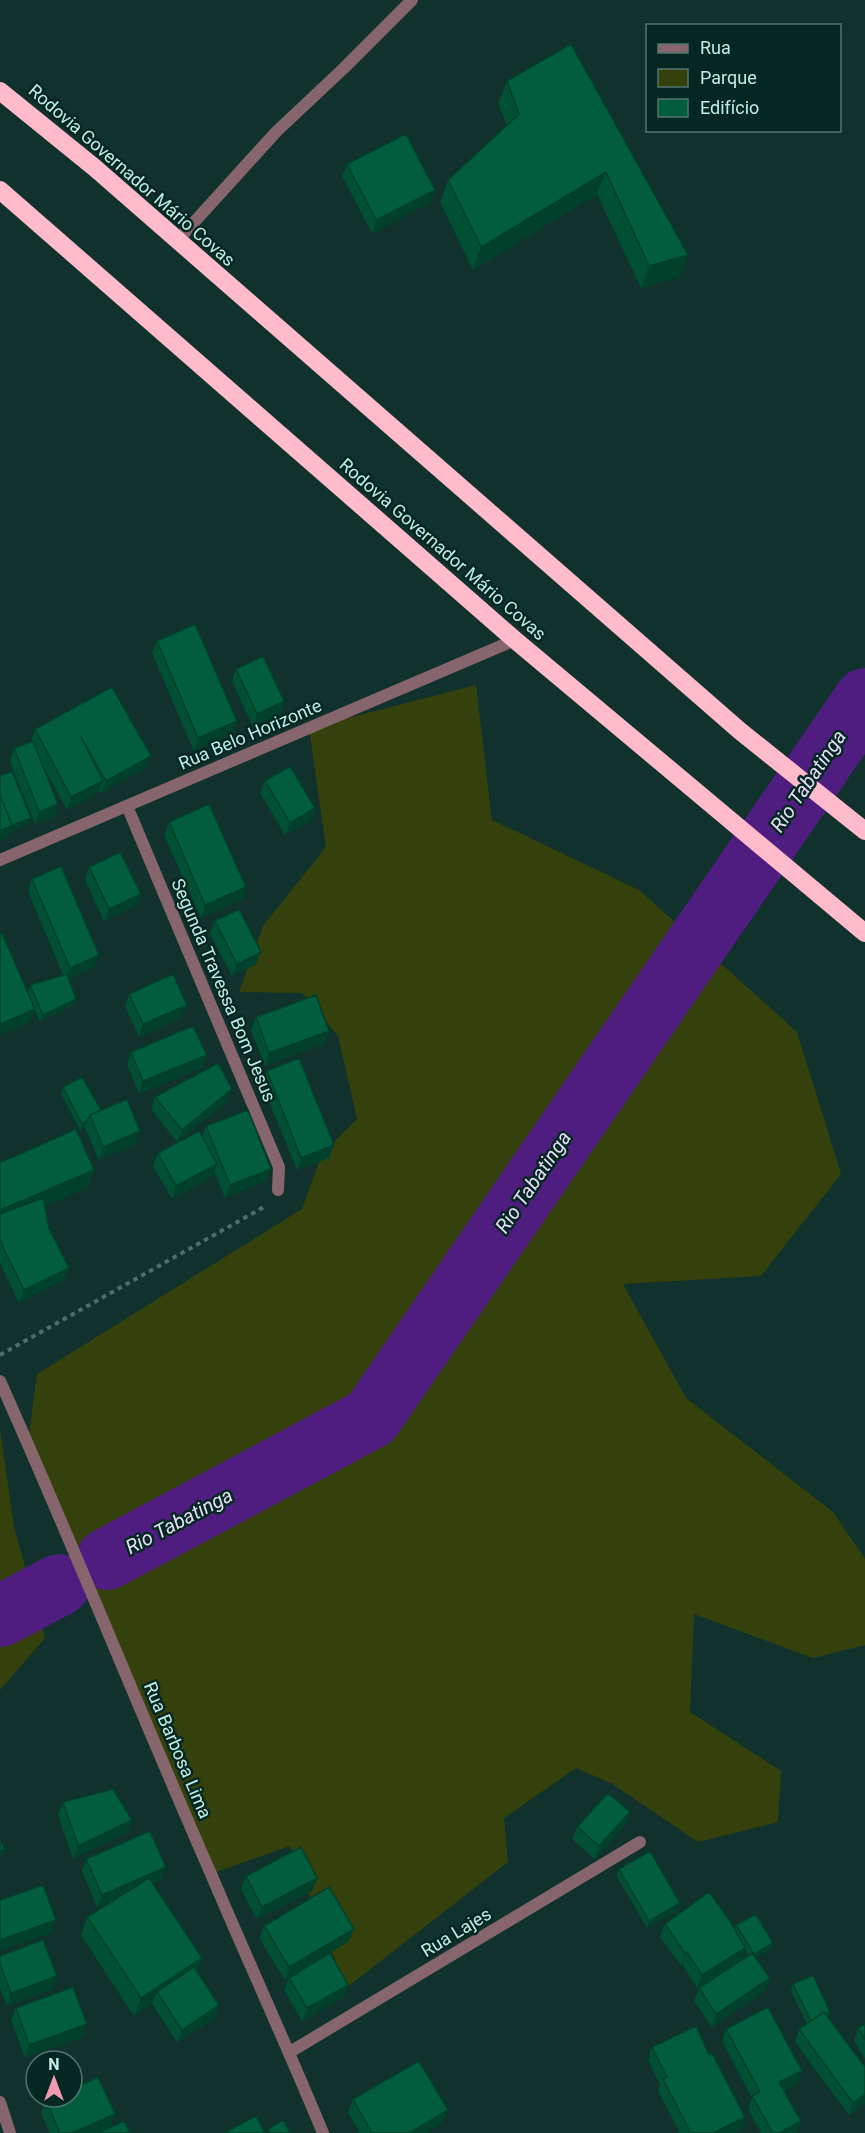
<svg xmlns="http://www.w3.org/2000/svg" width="865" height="2133" viewBox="0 0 865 2133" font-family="Roboto,sans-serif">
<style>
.green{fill:#34410c}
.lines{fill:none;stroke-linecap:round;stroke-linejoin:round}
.river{stroke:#4f1d7f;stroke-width:62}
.path{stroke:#4b706a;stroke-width:4;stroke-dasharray:4.5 4.5;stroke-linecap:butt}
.street{stroke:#86656d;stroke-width:12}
.highway{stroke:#fdbbcc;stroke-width:18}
.wall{fill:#015035}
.shaded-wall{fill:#01412b}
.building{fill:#015d3e;stroke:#01412b;stroke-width:1.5}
.labels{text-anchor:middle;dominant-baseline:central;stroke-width:5;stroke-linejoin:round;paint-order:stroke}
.street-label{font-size:18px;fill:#c0ede4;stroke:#052722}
.water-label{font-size:20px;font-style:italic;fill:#e7ddf7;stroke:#052722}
</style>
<rect width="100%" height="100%" fill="#10312c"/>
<!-- green -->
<path class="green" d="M476,685l16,135 147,70 158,142 44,142 -80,102 -138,8 63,114 147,114 32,47v86l-52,13 -119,-44 -4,98 91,59 -3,51 -80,20 -87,-59 -35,-15 -72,50 4,44 -162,126 -56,-142 -80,28 -182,-431 9,-69 265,-165 20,-55 35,-35 -19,-83 -36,-43 -63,-1 24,-66 63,-79 -17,-119z
M0,1428l14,99 31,111 -45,52z"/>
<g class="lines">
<!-- river -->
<path class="river" d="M107,1559l264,-141 494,-719
M0,1616l59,-31"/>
<!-- path -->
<path class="path" d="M0,1355l264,-148"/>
<!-- street -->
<path class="street" d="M177,241l99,-109 68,-64 68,-68
M127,806l152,361 -1,23
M0,860l515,-220
M0,1381c73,163 139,329 211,493 37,87 76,172 112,259
M290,2052l350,-210
M0,2102l10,31"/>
<!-- highway -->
<path class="highway" d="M0,91l95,77 645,563 125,100
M0,190l515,450 350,293"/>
</g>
<!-- wall -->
<path class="wall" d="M571,44l109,233 -39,11 -44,-94 -124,76 -33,-68 8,-22 59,-55 -9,-22 9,-22z
M347,164l88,26 -5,13 -58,30 -30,-57z
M157,641l76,93 -39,17 -42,-98z
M236,669l48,32 -4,13 -27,13 -21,-46z
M35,729l116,27 -5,12 -45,25 -2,-3 -1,3 -31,17 -27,-50 18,44 -4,13 -19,7 -25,-63 4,-13 17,-6z
M265,781l46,40 -26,14 -25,-42z
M169,822l77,65 -4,13 -41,18 -37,-83z
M89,867l52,27 -5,12 -32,15 -19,-41z
M32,879l62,88 -25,11 7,21 -2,6 -34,17 -12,-30 2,-7 33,-10 -35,-84z
M215,921l41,43 -24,12 -22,-42z
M129,994l53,23 -43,20 -14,-31z
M256,1017l73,14 -4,12 -60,23 -14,-36z
M131,1052l76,3 -5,13 -63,26 -12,-30z
M267,1071l62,87 -32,12 -35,-86z
M63,1087l38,23 34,34 -36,16 -14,-32 -5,2 -19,-36z
M232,1089l-5,13 -50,40 -26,-33 4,-12z
M206,1126l61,55 -42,17 -11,-27 -1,5 -41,23 -19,-33 5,-13 44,-17z
M0,1162l94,8 -7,18 -42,18 4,22 15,52 -45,23 -19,-40z
M63,1802l65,30 -55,27 -15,-44z
M630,1812l-5,13 -30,34 -23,-20 5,-12z
M86,1859l75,21 -8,3 44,89 22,33 -4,13 -38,24 -25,-38 -18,12 -53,-81 6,-18 27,-17 -17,7 -15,-36z
M619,1869l59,41 -31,18 -31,-53z
M246,1876l71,2 -5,13 -55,28 -16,-30z
M665,1924l70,6 1,-5 37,18 -2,6 -16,9 15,20 -5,13 -53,36 -18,-26 5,-13 49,-33 -3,-6 -4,11 -44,28 -15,-24 -1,1 -21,-28z
M264,1926l85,15 -59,36 54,20 -42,24 -18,-31 5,-12 -4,2 -26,-42z
M0,1956l53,33 -46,17 -7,-18z
M793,1984l37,28 -2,5 37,50v36l-16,12 -54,-73 4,-13 8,-5 -16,-33z
M16,2008l71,16 -5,13 -57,21 -14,-38z
M865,2024v35l-11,-18 4,-13z
M726,2029l72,55 -14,6 13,43h-36l-13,-24 4,-11 -30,-57z
M652,2047l57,8 36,62 -4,12 -8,4h-53l-22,-42 2,-6 -12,-25z
M353,2099l90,23 -18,11h-65l-12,-21z
M46,2100l64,27 -14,6h-46l-9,-20z"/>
<!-- shaded-wall -->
<path class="shaded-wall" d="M606,172l-9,22 -124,76 8,-23z
M435,190l-5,13 -58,30 4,-13z
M688,255l-8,22 -39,11 8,-22z
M284,701l-4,13 -27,13 4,-13z
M237,721l-4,13 -39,17 4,-13z
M151,756l-5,12 -45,25 5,-12z
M103,781l-5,12 -31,17 4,-13z
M58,804l-4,13 -19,7 4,-12z
M315,808l-4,13 -26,14 5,-12z
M31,818l-2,6 -19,8 -3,6 -7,3v-11z
M246,887l-4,13 -41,18 4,-13z
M141,894l-5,12 -32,15 5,-12z
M261,952l-5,12 -24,12 5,-12z
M99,955l-5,12 -29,13 5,-12z
M76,999l-2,6 -34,17 3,-7z
M187,1005l-5,12 -43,20 4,-13z
M35,1009l-5,13 -30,13v-11z
M329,1031l-4,12 -60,23 4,-13z
M207,1055l-5,13 -63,26 4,-13z
M232,1089l-5,13 -50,40 5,-12z
M87,1121l-2,7 -5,2 2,-6z
M140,1131l-5,13 -36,16 4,-13z
M334,1145l-5,13 -32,12 4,-12z
M217,1164l-4,12 -41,23 4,-13z
M271,1169l-4,12 -42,17 5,-13z
M94,1170l-7,18 -87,37v-15z
M69,1268l-5,12 -45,23 5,-13z
M630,1812l-5,13 -30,34 4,-13z
M132,1820l-4,12 -55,27 5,-13z
M5,1849l-5,12v-10z
M166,1867l-5,13 -64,27 5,-12z
M317,1878l-5,13 -55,28 5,-12z
M680,1903l-2,7 -31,18 2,-7z
M56,1920l-5,13 -51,18v-11z
M354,1929l-5,12 -64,39 4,-13z
M773,1943l-2,6 -20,11 3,-6z
M745,1948l-4,12 -44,28 5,-13z
M687,1952l-5,12 -1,1 4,-12z
M202,1958l-6,18 -39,16 -5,12 -18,12 7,-18z
M57,1976l-4,13 -46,17 4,-13z
M770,1978l-5,13 -53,36 4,-13z
M348,1985l-4,12 -42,24 5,-13z
M219,2005l-4,13 -38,24 5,-12z
M87,2024l-5,13 -57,21 4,-13z
M802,2071l-4,13 -23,10 4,-12z
M865,2094v9l-16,12 4,-12z
M448,2110l-5,12 -18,11h-16z
M115,2114l-5,13 -14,6h-24z
M745,2117l-4,12 -8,4h-20z
M801,2121l-4,12h-18z"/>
<!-- building -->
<path class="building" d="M571,44l117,211 -39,11 -43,-94 -125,75 -33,-67 71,-66 -12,-33z
M406,134l29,56 -59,30 -29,-56z
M195,624l42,97 -39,17 -41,-97z
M263,656l21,45 -27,13 -21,-45z
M112,687l39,69 -45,25 -25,-44 22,44 -32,16 -36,-68z
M33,741l25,63 -19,8 -25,-64z
M290,766l25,42 -25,15 -25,-42z
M12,771l19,47 -19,7 -12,-30v-19z
M0,795l12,31 -12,4z
M209,804l37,83 -41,18 -36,-83z
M120,852l21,42 -32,15 -20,-42z
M61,866l38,89 -29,13 -38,-89z
M239,909l22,43 -24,12 -22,-43z
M2,933l33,76 -35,15v-90z
M67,974l9,25 -33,16 -13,-30z
M173,974l14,31 -44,19 -14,-30z
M316,995l13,36 -60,22 -13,-36z
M193,1026l14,29 -64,26 -12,-29z
M299,1058l35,87 -33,13 -34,-87z
M218,1063l14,26 -50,41 -27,-33z
M82,1077l19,33 -11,5 -3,6 -5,3 -19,-37z
M127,1099l13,32 -37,16 -13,-32z
M248,1110l23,59 -41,16 -24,-59z
M76,1129l18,41 -94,40v-48l18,-7z
M199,1131l18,33 -41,22 -18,-33z
M43,1198l6,30 20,40 -45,22 -20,-41 -4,-10v-25z
M113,1789l19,31 -54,26 -15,-44z
M608,1793l22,19 -31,34 -22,-19z
M150,1831l16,36 -64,28 -16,-36z
M0,1840l5,9 -5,2z
M301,1847l16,31 -55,29 -16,-31z
M650,1851l30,52 -31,18 -30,-52z
M149,1878l53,80 -61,40 -54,-81z
M43,1885l13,35 -56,20v-40z
M329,1887l25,42 -65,38 -25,-41z
M709,1892l21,29 15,27 -43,27 -15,-23 -2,1 -20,-29z
M756,1914l17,29 -19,11 -18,-29z
M43,1940l14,36 -46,17 -11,-29v-8z
M330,1953l18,32 -41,23 -18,-30z
M752,1953l18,25 -54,36 -17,-26z
M194,1967l25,38 -37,25 -25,-38z
M813,1975l17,37 -5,2 -1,-2 -13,9 -18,-37z
M73,1987l14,37 -58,21 -13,-37z
M768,2007l34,64 -23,11 22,39 -22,12h-6l-21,-37 8,-4 -34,-63z
M824,2012l41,55v27l-12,9 -54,-74z
M865,2024v15l-7,-11z
M696,2026l13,29 3,-2 33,64 -32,16h-22l-28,-54 4,-2 -15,-30z
M419,2061l29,49 -39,23h-37l-19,-34z
M98,2077l17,37 -43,19h-12l-14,-33 7,-3h19v-8z
M256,2116l9,17h-41z
M283,2120l7,13h-20l-2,-4z
M124,2121l6,12h-32z"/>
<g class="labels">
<!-- street labels -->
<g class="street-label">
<text transform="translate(132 175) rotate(41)">Rodovia Governador Mário Covas</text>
<text transform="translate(443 549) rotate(41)">Rodovia Governador Mário Covas</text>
<text transform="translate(250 734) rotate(-23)">Rua Belo Horizonte</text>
<text transform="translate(224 990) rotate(67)">Segunda Travessa Bom Jesus</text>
<text transform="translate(178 1750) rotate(67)">Rua Barbosa Lima</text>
<text transform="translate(456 1932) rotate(-31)">Rua Lajes</text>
</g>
<!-- water labels -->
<g class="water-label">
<text transform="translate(808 781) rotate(-56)">Rio Tabatinga</text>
<text transform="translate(533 1182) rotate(-56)">Rio Tabatinga</text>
<text transform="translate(179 1521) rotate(-28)">Rio Tabatinga</text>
</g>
</g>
<!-- legend -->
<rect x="646" y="24" width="195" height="108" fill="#052722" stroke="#507670" stroke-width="1.5"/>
<rect x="658" y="44" width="30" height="9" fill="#86656d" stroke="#507670" stroke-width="1.5"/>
<text x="700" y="54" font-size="18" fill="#c0ede4">Rua</text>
<rect x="658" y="69" width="30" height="18" fill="#34410c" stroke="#507670" stroke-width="1.5"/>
<text x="700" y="84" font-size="18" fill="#c0ede4">Parque</text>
<rect x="658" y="99" width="30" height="18" fill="#015d3e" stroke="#507670" stroke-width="1.5"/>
<text x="700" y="114" font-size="18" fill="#c0ede4">Edifício</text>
<!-- north arrow -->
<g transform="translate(54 2079)"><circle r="28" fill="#052722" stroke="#507670" stroke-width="1.5"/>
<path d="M0-4.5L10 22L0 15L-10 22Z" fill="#f19ab2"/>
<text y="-9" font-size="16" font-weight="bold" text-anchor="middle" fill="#c0ede4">N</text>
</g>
</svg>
